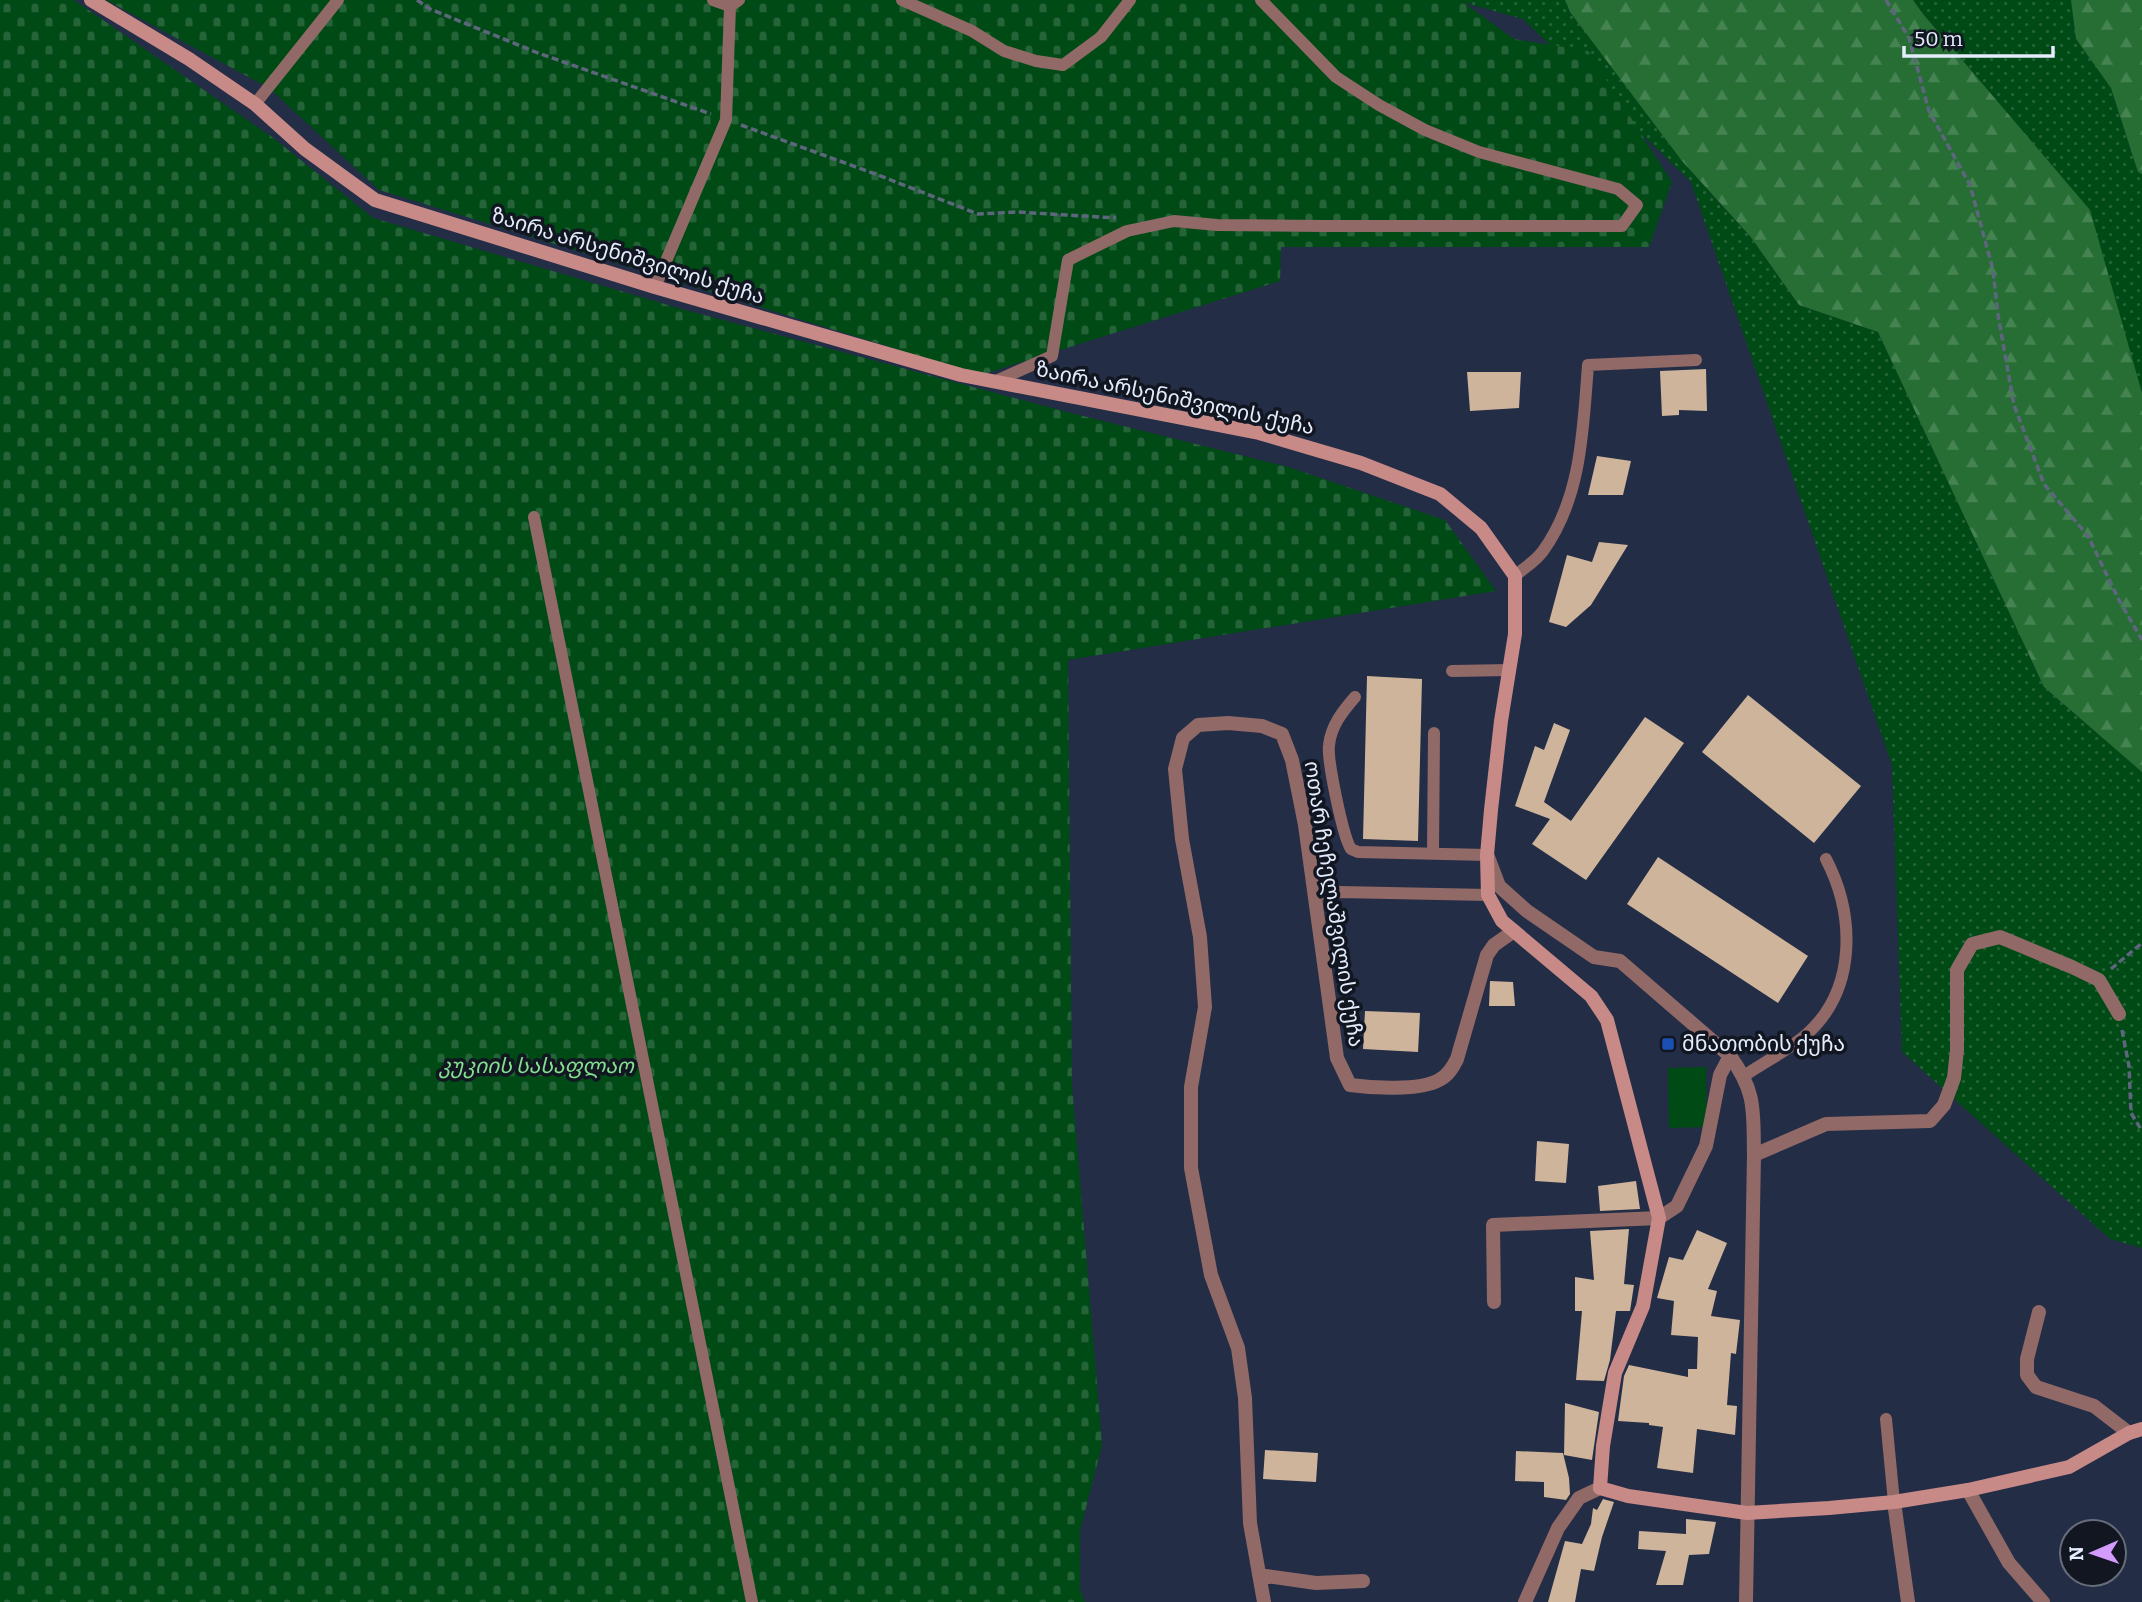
<svg xmlns="http://www.w3.org/2000/svg" width="2142" height="1602" viewBox="0 0 2142 1602" font-family="Bitter,'Noto Sans Georgian',serif">
<style>
.grass{fill:url(#grass-dots)}
.forest{fill:url(#forest-firs)}
.cemetery{fill:url(#cemetery-stones)}
.garden{fill:#004a16}
.building{fill:#ceb49a}
.lines{fill:none;stroke-linecap:round;stroke-linejoin:round}
.path{stroke:#5d667d;stroke-width:3.5;stroke-dasharray:7 3.5;stroke-linecap:butt}
.lane{stroke:#916967;stroke-width:12}
.street{stroke:#916967;stroke-width:14}
.secondary{stroke:#c88a87;stroke-width:14}
.transit-dot{fill:#1a4fb4;stroke:#111621;stroke-width:2.5}
.labels{text-anchor:middle;dominant-baseline:central;stroke-width:7;stroke-linejoin:round;paint-order:stroke}
.street-label{font-size:21px;fill:#e5ecfd;stroke:#111621}
.poi-label{font-size:21px;fill:#e5ecfd;stroke:#111621;text-anchor:start}
.park-label{font-size:21px;font-style:italic;fill:#83e08f;stroke:#111621}
</style>
<defs>
<pattern id="grass-dots" width="8" height="8" patternUnits="userSpaceOnUse" patternTransform="scale(1.75)"><rect width="8" height="8" fill="#004a16"/><path d="M2 2h.1M6 6h.1" fill="none" stroke="#256439" stroke-width="1.8" stroke-linecap="round"/></pattern>
<pattern id="forest-firs" width="22" height="20" patternUnits="userSpaceOnUse" patternTransform="scale(1.75)"><rect width="22" height="20" fill="#276e35"/><path d="M5 1l3.5 6h-7zM16 11l3.5 6h-7z" fill="#468353"/></pattern>
<pattern id="cemetery-stones" width="16" height="16" patternUnits="userSpaceOnUse" patternTransform="scale(1.75)"><rect width="16" height="16" fill="#004a16"/><path d="M2 7V4a2 2 0 0 1 4 0v3zM10 15v-3a2 2 0 0 1 4 0v3z" fill="#256439"/></pattern>
</defs>
<rect width="100%" height="100%" fill="#232d46"/>
<!-- grass -->
<path class="grass" d="M1455,0h110l5,12 112,149 68,75 49,69 79,27 166,355 98,85v476l-32,-9 -208,-187 -10,-287 -201,-583 -168,-163z
M1913,0h158l5,39 35,49 27,84 4,2v219l-53,-183 -166,-196z"/>
<!-- forest -->
<path class="forest" d="M1565,0h348l10,14 167,196 52,183v379l-98,-85 -166,-355 -79,-27 -49,-69 -68,-75 -112,-149z
M2071,0h71v174l-4,-2 -27,-84 -35,-49z"/>
<!-- cemetery -->
<path class="cemetery" d="M0,0h74l198,137 101,81 305,90 389,104 221,55 157,53 51,71 -428,69 4,425 30,360 -22,86v58l5,13h-1085z
M106,0h1354l54,39 74,12 84,131 -23,65h-368l-1,34 -299,94 -602,-185 -110,-102z"/>
<!-- garden -->
<path class="garden" d="M1706,1067l1,60 -38,1 -1,-60z"/>
<!-- building -->
<path class="building" d="M1706,369l1,42 -28,-1v5l-17,1 -2,-45z
M1467,372h54l-2,36 -49,3z
M1597,456l34,5 -8,34h-35z
M1599,542l29,3 -37,60 -25,22 -17,-5 18,-67 25,7z
M1367,676l55,3 -4,162 -55,-2z
M1748,695l113,91 -47,57 -112,-91z
M1645,717l39,26 -98,137 -54,-36 18,-25 -35,-13 20,-60 9,4 10,-27 16,7 -26,72 27,19z
M1658,857l150,99 -30,47 -151,-99z
M1490,981l23,1 2,24h-26z
M1365,1011l55,2 -2,39 -55,-3z
M1537,1141l32,3 -3,39 -31,-2z
M1636,1181l4,28 -40,2 -2,-25z
M1629,1229l-5,55 10,1 -4,26h-14l-6,49 -6,21 -28,-1 6,-69h-7v-34l19,3 -4,-49z
M1697,1230l30,13 -19,46 9,2 -6,25 29,4 -4,34 -5,-1 -4,52 10,1 -2,29 -38,-6 -4,44 -36,-5 6,-41 -14,-2v-2l-31,-2 6,-45 5,-11 59,12v-8h9l1,-32 -27,-2 3,-34 -17,-3 12,-41 14,3z
M1565,1403l34,9 -7,48 -28,-5z
M1265,1450l53,3 -2,29 -53,-3z
M1516,1451l47,2 6,25 1,16 -4,6 -22,-3v-15l-29,-1z
M1603,1499l11,3 -12,35 -8,34 -13,-2 -6,33h-27l17,-61 17,3 9,-20 2,-16 4,2z
M1686,1519l30,3 -7,32 -20,1 -6,30h-27l10,-34 -28,-2 1,-18 47,3z"/>
<g class="lines">
<!-- path -->
<path class="path" d="M417,0l13,9 108,44 173,61
M1886,0l23,38 20,73 41,74 23,85 5,45 16,90 30,79 44,52 31,64 23,40
M741,125l137,50 100,39 39,-2 99,6
M2111,969l31,-26
M2122,1030l7,36 2,47 11,18"/>
<!-- lane -->
<path class="lane" d="M713,0l17,6
M902,0l70,31 32,20 32,10 27,4 38,-28 29,-37
M255,104l83,-104
M655,287l71,-167 4,-114 9,-6
M996,381l56,-25 16,-96 59,-29 47,-10 43,4 108,1h297l15,-21 -19,-16 -139,-37 -54,-22 -46,-25 -43,-28 -75,-77
M534,517l218,1085
M1515,576c9,-8 21,-15 28,-25 39,-54 40,-123 45,-186l108,-5
M1452,671l58,-1
M1355,697c-13,15 -24,29 -26,48 -2,15 14,92 22,104l7,3 129,3
M1433,853l1,-120
M1315,895l25,-3 148,3
M1744,1076c20,-14 45,-26 63,-42 50,-45 48,-119 19,-175
M1886,1419l8,83"/>
<!-- street -->
<path class="street" d="M1488,857l11,29 28,25 67,46 26,4 110,95c27,37 23,56 24,99l-8,447
M1754,1155l72,-31 104,-3 14,-16 10,-27 3,-28v-80l15,-26 28,-7 72,30 27,13 20,34
M1494,1302l-1,-77 166,-7 18,-12 29,-60 14,-71 10,-19
M2039,1312l-12,47v16l9,12 58,19 35,27
M1968,1490l41,73 34,39
M1894,1502l14,100
M1259,1575l57,8 47,-2
M1264,1602l-14,-79 -5,-125 -7,-50 -27,-73 -20,-107v-81l14,-80 -5,-70 -18,-98 -7,-70 8,-31 15,-13 30,-2 34,3 20,8 10,26 13,65 32,233 13,27c22,3 70,6 89,-5 9,-4 14,-13 18,-21l30,-104 7,-10 20,-14
M1525,1602l33,-74 21,-30 21,-10"/>
<!-- secondary -->
<path class="secondary" d="M91,0l98,59 66,45 50,45 70,51 280,87 306,88 298,58 102,30 79,31 41,34 34,48v58l-14,87 -10,89 -4,45 1,40 14,26 89,75 16,24 52,198 -16,88 -28,67 -12,73 -3,42 28,8 119,17 82,-5 65,-6 74,-12 101,-23 60,-34 13,-4"/>
</g>
<!-- markers -->
<rect class="transit-dot" x="1661" y="1037" width="14" height="14" rx="3.5"/>
<g class="labels">
<!-- street labels -->
<g class="street-label">
<text transform="translate(628 256) rotate(17)">ზაირა არსენიშვილის ქუჩა</text>
<text transform="translate(1175 398) rotate(12)">ზაირა არსენიშვილის ქუჩა</text>
<text transform="translate(1334 904) rotate(81)">ოთარ ჩეჩელაშვილის ქუჩა</text>
</g>
<!-- poi labels -->
<g class="poi-label">
<text x="1682" y="1044">მნათობის ქუჩა</text>
</g>
<!-- park labels -->
<g class="park-label">
<text x="536" y="1066">კუკიის სასაფლაო</text>
</g>
</g>
<!-- north arrow -->
<g transform="translate(2093 1553) rotate(268)"><circle r="33" fill="#111621" stroke="#666c79" stroke-width="2"/>
<path d="M0-5L12 26L0 18L-12 26Z" fill="#d39cfc"/>
<text y="-10" font-size="19" font-weight="bold" text-anchor="middle" fill="#e5ecfd">N</text>
</g>
<!-- scale -->
<path d="M1904 46v10h149v-10" fill="none" stroke="#e5ecfd" stroke-width="3.5"/>
<text x="1914" y="46" font-size="21" fill="#e5ecfd" stroke="#111621" stroke-width="5" paint-order="stroke">50 m</text>
</svg>
